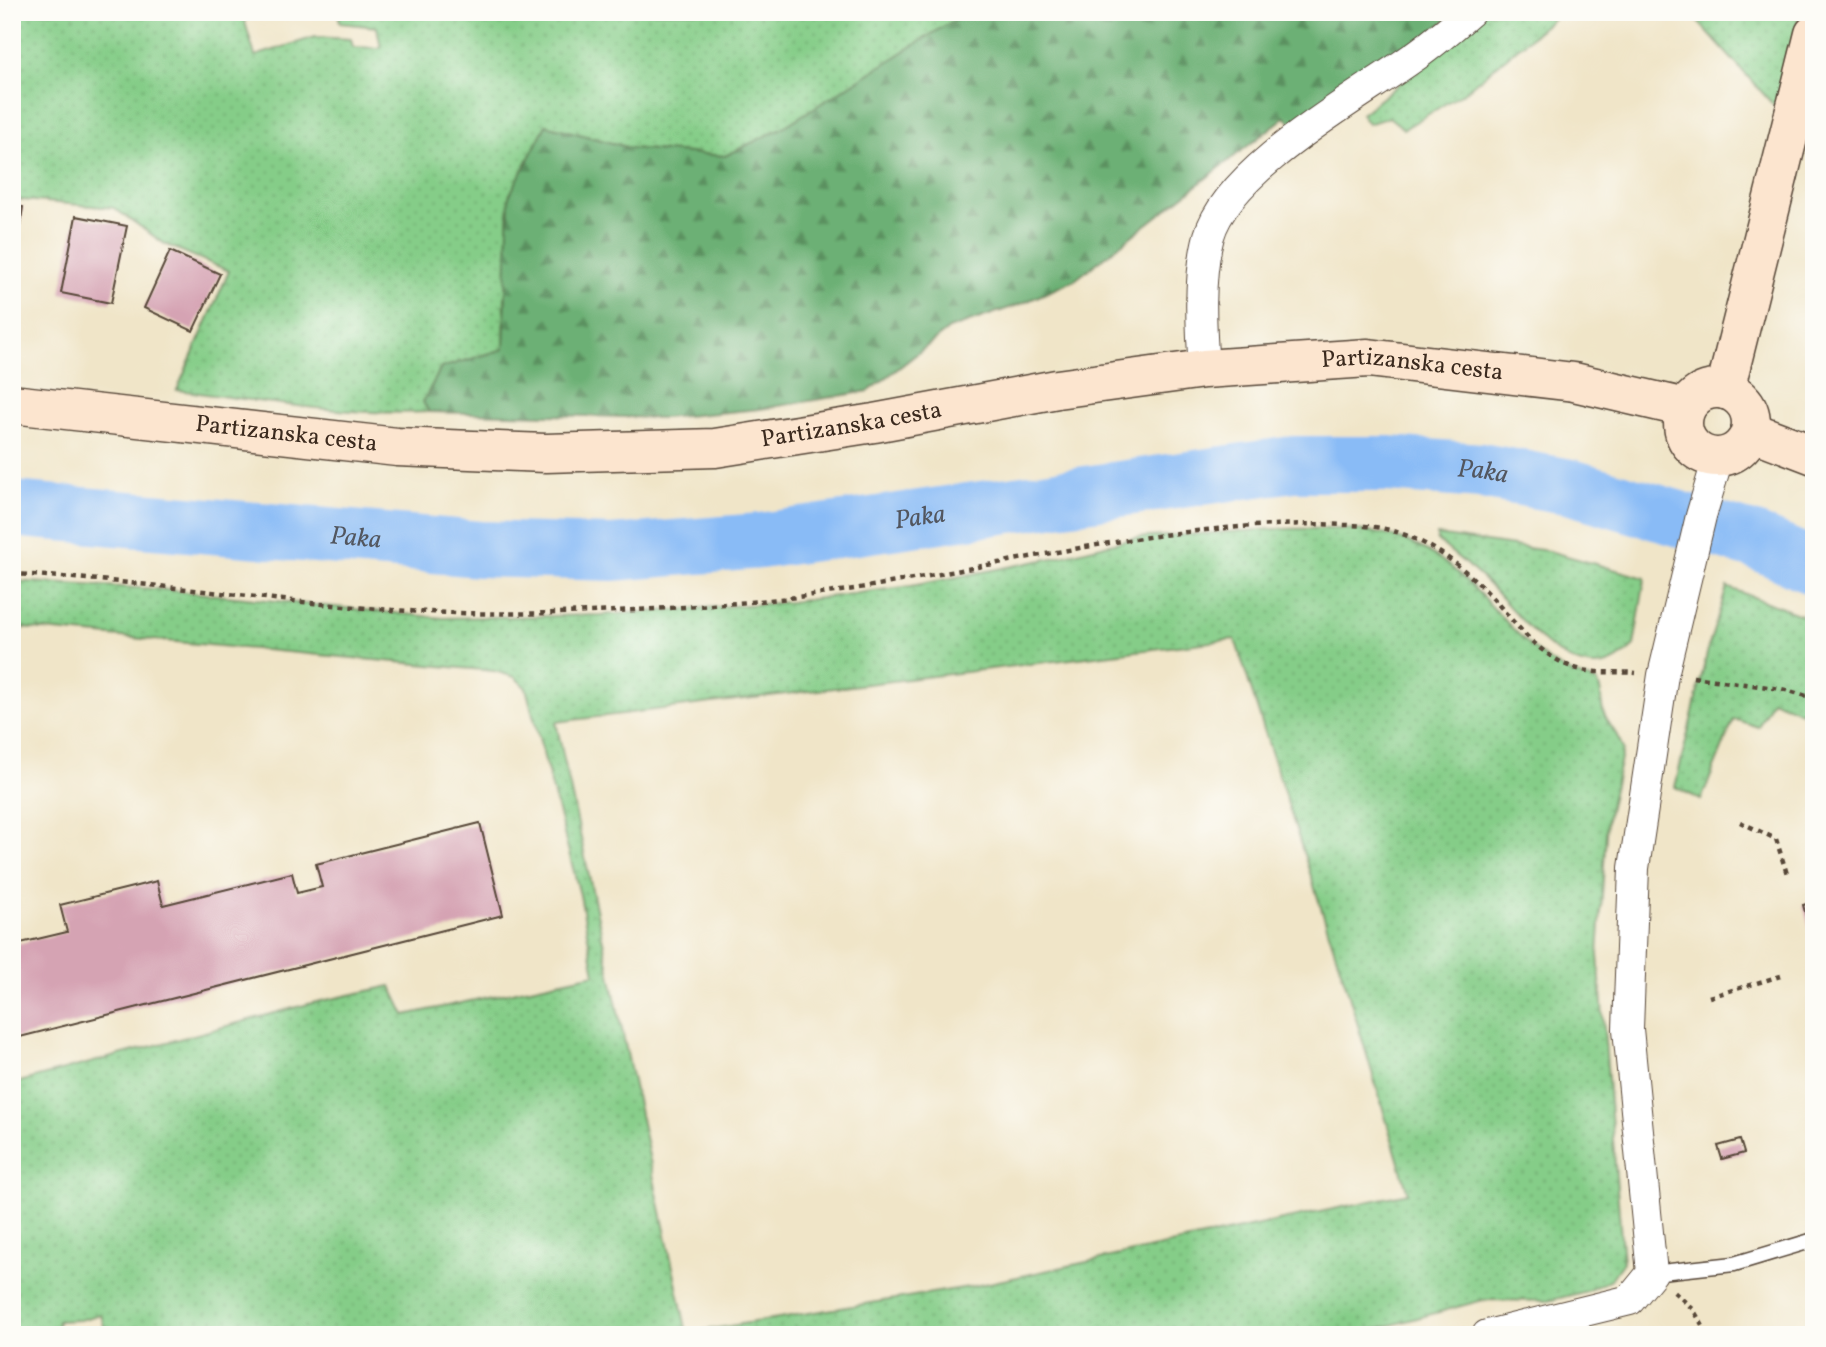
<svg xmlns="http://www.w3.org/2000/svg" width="1826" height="1347" viewBox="0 0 1826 1347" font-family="Vollkorn,serif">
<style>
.grass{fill:url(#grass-dots);stroke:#607c53;stroke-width:2;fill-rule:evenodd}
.forest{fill:url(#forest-firs);stroke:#546d49;stroke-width:2}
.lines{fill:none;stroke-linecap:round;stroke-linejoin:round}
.river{stroke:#89bbf6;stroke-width:56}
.building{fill:#d5a3b3}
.lane-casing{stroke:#564638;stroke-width:17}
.street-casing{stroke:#564638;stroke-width:32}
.secondary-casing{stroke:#564638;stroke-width:41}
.path{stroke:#564638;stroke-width:4.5;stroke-dasharray:5 5;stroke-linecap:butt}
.lane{stroke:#fff;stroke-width:14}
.street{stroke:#fff;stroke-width:30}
.secondary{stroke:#fce5cf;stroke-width:38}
.labels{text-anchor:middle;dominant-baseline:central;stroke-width:5;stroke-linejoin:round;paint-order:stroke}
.street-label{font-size:24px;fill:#3b2a1e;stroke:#fdfcf7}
.water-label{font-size:26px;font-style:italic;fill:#52565f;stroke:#fdfcf7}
</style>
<defs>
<pattern id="grass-dots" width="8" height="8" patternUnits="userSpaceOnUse" patternTransform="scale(1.75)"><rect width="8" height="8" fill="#85cd88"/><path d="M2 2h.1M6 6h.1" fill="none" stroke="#74b075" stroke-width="1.8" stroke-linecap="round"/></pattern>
<pattern id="forest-firs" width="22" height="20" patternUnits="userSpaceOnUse" patternTransform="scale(1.75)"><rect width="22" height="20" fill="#6cb074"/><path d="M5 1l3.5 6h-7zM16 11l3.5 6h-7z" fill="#5a8f5f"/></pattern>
</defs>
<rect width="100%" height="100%" fill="#fdfcf7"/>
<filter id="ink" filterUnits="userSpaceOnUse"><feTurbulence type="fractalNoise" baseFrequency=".0143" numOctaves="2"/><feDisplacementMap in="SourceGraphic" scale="14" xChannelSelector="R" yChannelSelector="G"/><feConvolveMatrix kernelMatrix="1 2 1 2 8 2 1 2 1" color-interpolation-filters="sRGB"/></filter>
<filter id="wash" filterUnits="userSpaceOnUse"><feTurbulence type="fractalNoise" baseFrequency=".00686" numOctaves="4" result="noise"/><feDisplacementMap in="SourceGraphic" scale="28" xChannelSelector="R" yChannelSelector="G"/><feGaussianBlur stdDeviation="1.57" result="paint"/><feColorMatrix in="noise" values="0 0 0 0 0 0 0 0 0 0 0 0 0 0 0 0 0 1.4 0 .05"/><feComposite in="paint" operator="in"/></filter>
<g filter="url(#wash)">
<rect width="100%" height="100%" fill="#f0e5c8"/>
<!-- grass -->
<path class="grass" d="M12,12h230l13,44 60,-19 36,2 2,8 28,1 -4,-21 -37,-4 -2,-11h629l-185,116 -57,28 -95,-8 -84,-23 -41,171 -1,53 -63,19 -18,34 6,10c-85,4 -169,-11 -252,-22l52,-119 -64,-27 -51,-36 -102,-9z
M1484,12h77l-95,79 -62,38 -15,-12 -21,7 -7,-10 109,-86z
M1689,12h111l-22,98z
M1814,229v173l-6,-2 5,-20 -3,-117z
M1276,529c39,0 80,-3 118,8 90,25 116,126 202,144 8,10 3,21 8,33 6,14 16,21 19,36l-16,69 -9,136 25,307 -12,17 -24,12 -39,10 -65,-1 -128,35h-1249l-5,-21 -21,6 -22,1 -2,14h-44v-251l300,-81 79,-17 14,29 190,-41 -15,-79 -54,-207 -11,-11 -21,-6 -482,-44v-46l146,8 285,29 158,-3 190,-13 120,-16 142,-28 81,-20zM1235,639l114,356 59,198 -433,93 -288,47 -131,-611z
M1437,535l112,16 96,27 -11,68c-11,10 -21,19 -37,20 -42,2 -83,-57 -111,-84 -15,-15 -33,-28 -49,-42z
M1727,587l87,33v97l-42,-17 -14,27 -24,-8 -33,81 -26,-13 34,-142z"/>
<!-- forest -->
<path class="forest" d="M967,12h489l-150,123 -21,-18 -210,163 -54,24 -72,25 -80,62 -109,18 -96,9 -235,-6 -6,-10 18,-34 63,-19 5,-153 37,-71 84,23 95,8 57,-28z"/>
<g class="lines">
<!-- river -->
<path class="river" id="s1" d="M12,509l468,40 132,4 148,-12 533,-77h95l93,7 90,16 184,54 59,26"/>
</g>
<g id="blocks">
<!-- building -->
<path class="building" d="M12,205l11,2 -9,59h-2z
M76,216l51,10 -16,77 -50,-10z
M170,251l50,23 -27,57 -49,-23z
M480,823l23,92 -491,124v-94l55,-13 -7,-27 97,-24 6,24 129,-32 5,20 25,-6 -6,-23z
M1814,902v39h-1l-10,-36z
M1740,1140l4,13 -22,6 -4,-13z"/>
</g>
</g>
<g filter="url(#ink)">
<use href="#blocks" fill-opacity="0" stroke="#564638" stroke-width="2"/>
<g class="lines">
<defs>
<path id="lane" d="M1652,1273l82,-9 80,-24"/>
<path id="street" d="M1204,369c-3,-40 -6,-93 5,-133 19,-67 146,-137 202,-177 21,-14 40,-31 59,-47
M1487,1335l143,-35 22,-27 -24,-244 6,-161 29,-193 38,-159 17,-58"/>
<g id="secondary">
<circle cx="1717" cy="423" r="34"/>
<path d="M1725,390l89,-356"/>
<path id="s2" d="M12,404l385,43 149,6 169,-5 159,-25 183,-34 147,-20 164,-11 206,24 112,26"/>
<path d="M1751,431l63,24"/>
</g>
</defs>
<!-- lane casing -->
<use href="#lane" class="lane-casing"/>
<!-- street casing -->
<use href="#street" class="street-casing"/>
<!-- secondary casing -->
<use href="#secondary" class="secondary-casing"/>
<!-- path -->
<path class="path" d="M12,574c133,6 263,29 396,37 109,6 220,1 329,-8 211,-16 415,-91 628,-77 47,3 91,33 123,67 26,28 46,58 81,73 22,9 44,5 67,7
M1693,677l89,12 32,9
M1740,822l36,17 11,35
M1709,997l75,-22
M1674,1292l19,17 15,26"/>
<!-- lane -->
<use href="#lane" class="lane"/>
<!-- street -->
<use href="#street" class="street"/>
<!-- secondary -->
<use href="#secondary" class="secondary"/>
</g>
</g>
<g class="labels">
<!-- street labels -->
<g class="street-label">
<text stroke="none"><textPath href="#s2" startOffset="1410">Partizanska cesta</textPath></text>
<text stroke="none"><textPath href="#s2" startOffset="844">Partizanska cesta</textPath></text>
<text stroke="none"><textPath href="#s2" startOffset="276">Partizanska cesta</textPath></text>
</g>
<!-- water labels -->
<g class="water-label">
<text stroke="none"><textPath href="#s1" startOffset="1479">Paka</textPath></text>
<text stroke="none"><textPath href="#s1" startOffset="912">Paka</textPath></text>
<text stroke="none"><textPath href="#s1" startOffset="345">Paka</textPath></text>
</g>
</g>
<!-- margin -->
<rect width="1826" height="1347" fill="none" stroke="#fdfcf7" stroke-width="42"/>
</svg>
